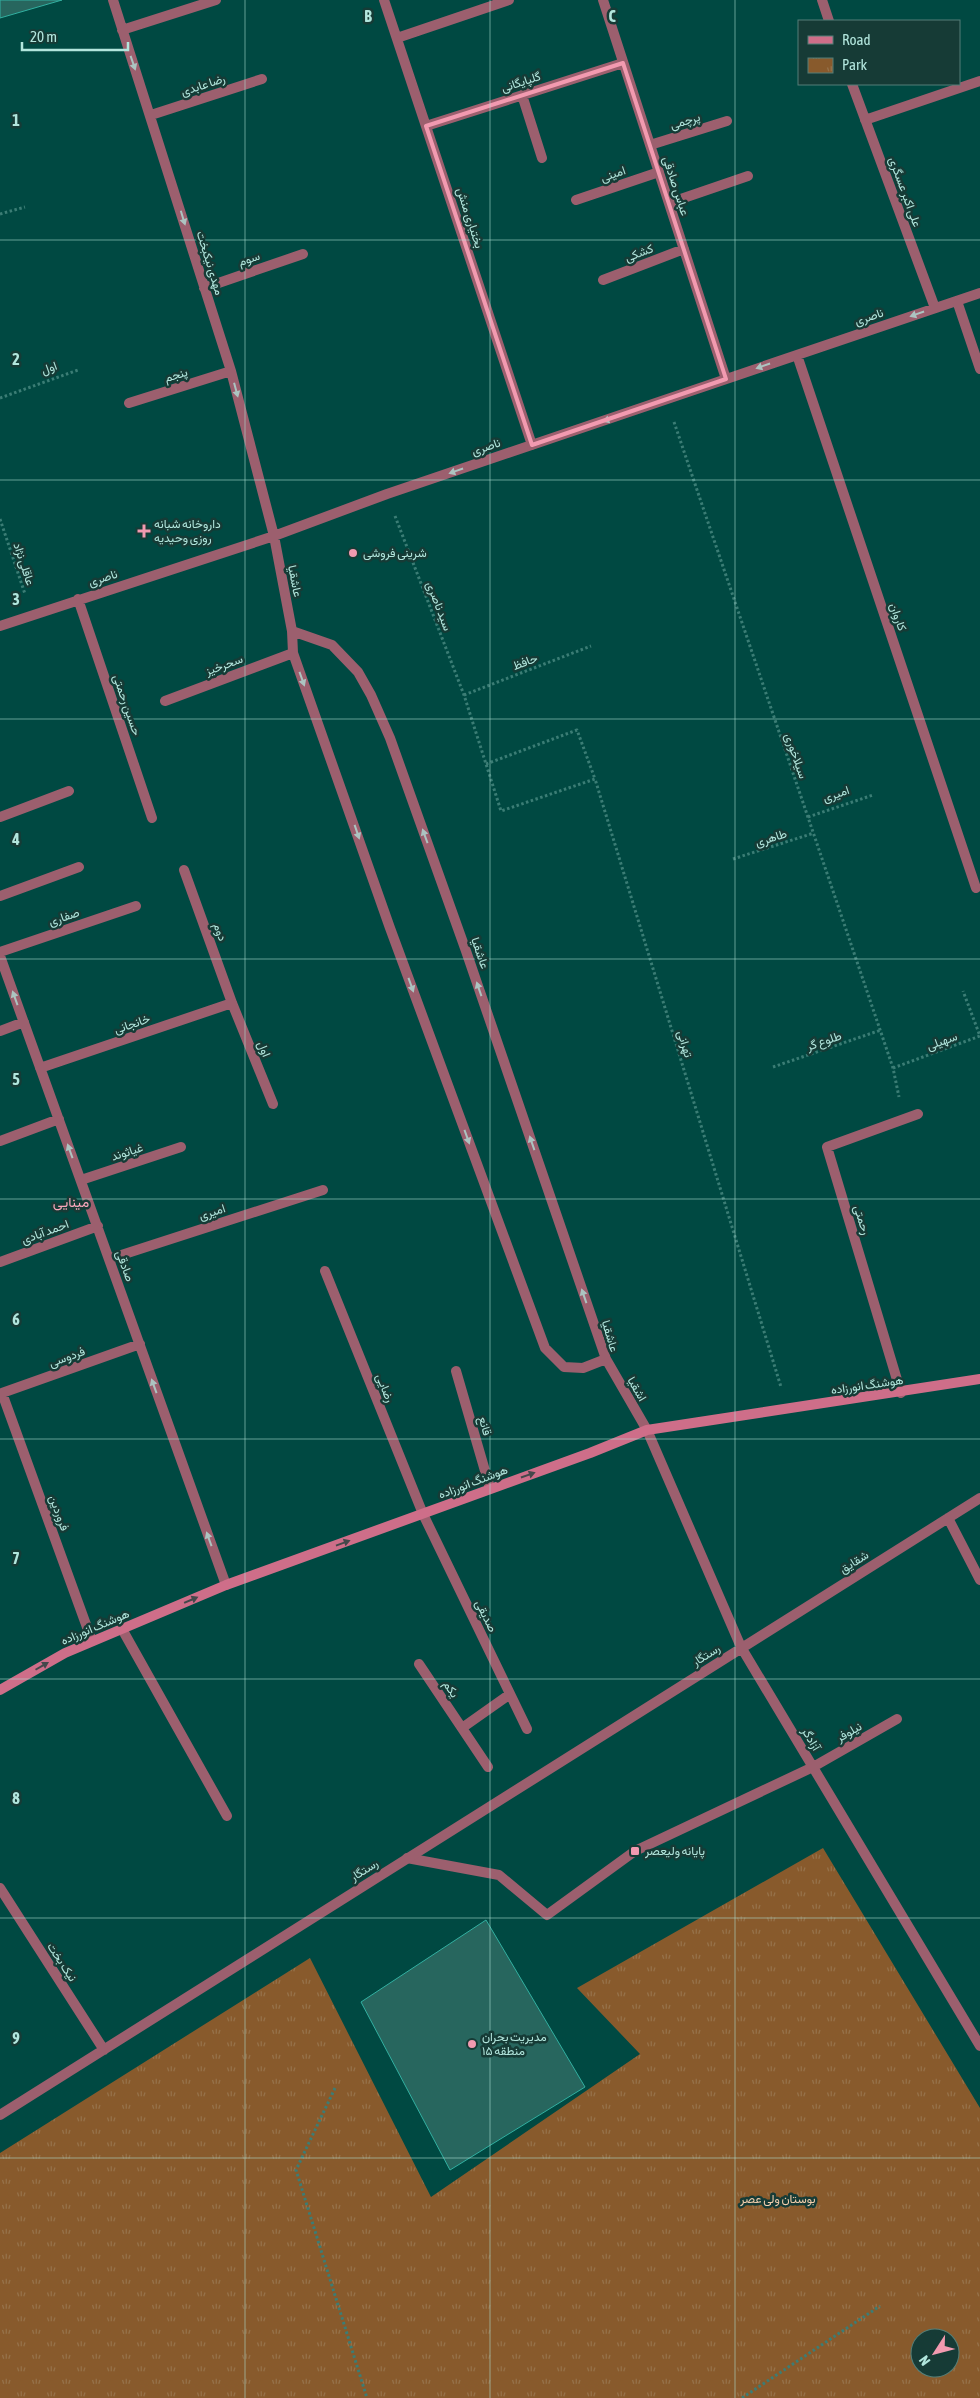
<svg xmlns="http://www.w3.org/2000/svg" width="980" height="2398" viewBox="0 0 980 2398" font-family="'Asap Condensed',Vazirmatn,sans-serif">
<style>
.park{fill:url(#park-tufts);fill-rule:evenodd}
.building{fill:#27665e;stroke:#32b0a1}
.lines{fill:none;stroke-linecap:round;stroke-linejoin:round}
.path{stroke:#3b7d75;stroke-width:3;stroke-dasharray:2.5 2.5;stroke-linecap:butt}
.lane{stroke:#9c5f6e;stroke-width:10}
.street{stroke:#9c5f6e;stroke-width:10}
.secondary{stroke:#ce6e89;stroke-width:10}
.oneway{fill:#acc4c1}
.oneway2{fill:#44484b}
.marked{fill:none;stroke:#f29ab0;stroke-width:4;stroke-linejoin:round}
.grid{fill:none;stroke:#b2e6dd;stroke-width:1;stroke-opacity:0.55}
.poi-dot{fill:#f29ab0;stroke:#163b36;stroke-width:2}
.labels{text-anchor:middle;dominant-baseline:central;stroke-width:5;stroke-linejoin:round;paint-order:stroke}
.street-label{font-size:12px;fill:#b2e6dd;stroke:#163b36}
.poi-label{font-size:12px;fill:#b2e6dd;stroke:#163b36;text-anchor:start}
.park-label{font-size:12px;fill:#f3ceac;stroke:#163b36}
.neighbourhood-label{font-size:14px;fill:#faa8bc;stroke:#163b36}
.grid-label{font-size:16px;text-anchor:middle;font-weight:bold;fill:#b2e6dd;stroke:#163b36;stroke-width:5;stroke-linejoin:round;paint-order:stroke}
</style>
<defs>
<pattern id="park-tufts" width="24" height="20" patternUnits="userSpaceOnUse" patternTransform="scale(1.25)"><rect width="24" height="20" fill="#885a2c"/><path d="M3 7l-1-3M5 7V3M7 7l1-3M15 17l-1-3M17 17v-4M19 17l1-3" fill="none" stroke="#96724a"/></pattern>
</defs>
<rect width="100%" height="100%" fill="#004942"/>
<!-- park -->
<path class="park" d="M823,1848l157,260v290h-980v-245l310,-195 121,239 209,-143 -63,-66zM920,2338h30v30h-30z"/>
<!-- building -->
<path class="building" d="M0,0h62l-62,18z
M486,1920l99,167 -135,83 -89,-168z"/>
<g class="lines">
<!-- path -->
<path class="path" d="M0,214l25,-7
M0,398l78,-28
M674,422l219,646 6,29
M395,516l69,179 37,116 94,-32 186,608
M0,519l25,75
M464,695l127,-49
M486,764l91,-34 18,49
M808,817l65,-22
M733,859l81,-26
M773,1067l108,-37
M893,1068l87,-32 -17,-45
M335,2088l-39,82 71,228
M742,2398l138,-92"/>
<!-- lane -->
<path class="lane" d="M407,1858l92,17 48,40 88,-64 178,-84"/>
<!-- street -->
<path class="street" d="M113,0l118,371 43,165 18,95 1,22 97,275 155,420 19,19 19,1 23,-9
M384,0l148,445
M603,0l123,379
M822,0l7,21
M122,30l94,-30
M397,38l112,-38
M852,84l83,224
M522,95l20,63
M151,115l111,-36
M865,120l115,-39
M426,126l197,-63
M650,145l77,-24
M576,200l83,-28
M669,203l79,-27
M603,280l81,-31
M204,288l99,-34
M957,301l23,68
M797,355l179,533
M129,403l102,-32
M78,599l74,219
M0,626l274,-90 113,-42 593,-201
M292,631l40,14 26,27 13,23 19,43 76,213 140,408 41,71 94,217 239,399
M165,701l128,-48
M0,817l69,-26
M184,870l48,133 41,101
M0,896l79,-29
M0,952l136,-46
M0,956l226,629
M0,1031l24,-9
M40,1068l192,-65
M0,1141l59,-22
M81,1180l100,-33
M109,1259l214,-69
M0,1262l98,-36
M325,1271l98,243 104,215
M456,1371l34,117
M901,1393l-74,-246 91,-33
M948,1518l32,62
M122,1629l105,187
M92,1641l-90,-248 138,-49
M419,1664l69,103
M462,1728l48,-34
M813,1767l84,-48
M0,1888l104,162
M0,2115l980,-617"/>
<!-- secondary -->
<path class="secondary" d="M0,1690l65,-37 161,-68 364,-132 57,-23 333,-51"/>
</g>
<!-- one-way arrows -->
<defs><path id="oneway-solid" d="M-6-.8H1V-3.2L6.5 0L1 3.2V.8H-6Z" transform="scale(1.25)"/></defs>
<g class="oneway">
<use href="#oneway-solid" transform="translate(133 63) rotate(71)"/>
<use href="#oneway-solid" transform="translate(183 218) rotate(73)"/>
<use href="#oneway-solid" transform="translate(917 314) rotate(161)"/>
<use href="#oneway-solid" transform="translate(763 366) rotate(161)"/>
<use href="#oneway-solid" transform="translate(236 390) rotate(75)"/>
<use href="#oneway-solid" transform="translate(610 419) rotate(161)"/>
<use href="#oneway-solid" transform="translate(456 471) rotate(161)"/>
<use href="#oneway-solid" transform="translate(302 679) rotate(70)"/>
<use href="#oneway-solid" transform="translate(357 832) rotate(71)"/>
<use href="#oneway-solid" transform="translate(425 836) rotate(-110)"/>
<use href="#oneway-solid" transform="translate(411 985) rotate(70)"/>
<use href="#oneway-solid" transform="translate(479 989) rotate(-109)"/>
<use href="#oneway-solid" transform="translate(15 998) rotate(-110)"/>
<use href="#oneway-solid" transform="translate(467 1137) rotate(70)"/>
<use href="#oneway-solid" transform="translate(532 1143) rotate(-109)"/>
<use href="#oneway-solid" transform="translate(70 1151) rotate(-110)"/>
<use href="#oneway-solid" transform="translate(584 1296) rotate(-109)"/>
<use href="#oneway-solid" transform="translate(154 1386) rotate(-110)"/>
<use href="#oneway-solid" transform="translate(209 1539) rotate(-110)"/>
</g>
<g class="oneway2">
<use href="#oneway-solid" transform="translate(528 1475) rotate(-19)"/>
<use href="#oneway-solid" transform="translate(343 1543) rotate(-20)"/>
<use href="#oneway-solid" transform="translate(191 1600) rotate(-23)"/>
<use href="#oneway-solid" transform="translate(42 1666) rotate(-30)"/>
</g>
<!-- marked area -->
<path class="marked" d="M623,63l103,316 -194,66 -106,-319z"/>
<!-- grid -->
<path class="grid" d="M245,0v2398M490,0v2398M735,0v2398M0,240h980M0,480h980M0,719h980M0,959h980M0,1199h980M0,1439h980M0,1679h980M0,1918h980M0,2158h980"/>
<!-- markers -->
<g class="poi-dot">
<path d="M141.5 523.5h5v5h5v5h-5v5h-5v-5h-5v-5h5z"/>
<circle cx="353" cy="553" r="5"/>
<rect x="630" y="1846" width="10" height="10" rx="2.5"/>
<circle cx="472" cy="2044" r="5"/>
</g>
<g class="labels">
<!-- street labels -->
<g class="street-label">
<text transform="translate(521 82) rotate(-18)">گلپایگانی</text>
<text transform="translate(203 85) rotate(-18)">رضا عابدی</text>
<text transform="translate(685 121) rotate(-17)">پرچمی</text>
<text transform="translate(613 174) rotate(-19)">امینی</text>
<text transform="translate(676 186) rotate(72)">عباس صادقی</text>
<text transform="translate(905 192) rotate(70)">علی اکبر عسگری</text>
<text transform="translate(470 218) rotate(72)">بختیاری منش</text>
<text transform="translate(639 253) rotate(-21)">کشکی</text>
<text transform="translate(249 259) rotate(-19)">سوم</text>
<text transform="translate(210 263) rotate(73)">مهدی نیکبخت</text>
<text transform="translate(869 317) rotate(-19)">ناصری</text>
<text transform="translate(49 368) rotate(-20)">اول</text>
<text transform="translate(176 375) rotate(-17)">پنجم</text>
<text transform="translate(486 447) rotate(-19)">ناصری</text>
<text transform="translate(24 564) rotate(72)">عاقلی نژاد</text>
<text transform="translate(103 578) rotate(-18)">ناصری</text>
<text transform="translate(295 581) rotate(79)">عاشقیا</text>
<text transform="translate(439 606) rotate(69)">سید ناصری</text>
<text transform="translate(898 617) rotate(71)">کاروان</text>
<text transform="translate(525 662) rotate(-21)">حافظ</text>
<text transform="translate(224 665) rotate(-20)">سحرخیز</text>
<text transform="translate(127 705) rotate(71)">حسین رحمتی</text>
<text transform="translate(796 756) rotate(71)">سیلاخوری</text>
<text transform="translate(836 794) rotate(-19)">امیری</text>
<text transform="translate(771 838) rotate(-18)">طاهری</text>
<text transform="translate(64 917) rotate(-19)">صفاری</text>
<text transform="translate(220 932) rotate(70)">دوم</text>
<text transform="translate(480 953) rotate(71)">عاشقیا</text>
<text transform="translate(132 1024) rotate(-19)">خانجانی</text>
<text transform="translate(824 1041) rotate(-19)">طلوع گر</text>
<text transform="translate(942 1041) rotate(-20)">سهیلی</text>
<text transform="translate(685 1044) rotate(73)">تهرانی</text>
<text transform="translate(264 1049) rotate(68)">اول</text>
<text transform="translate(127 1152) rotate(-18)">غیاثوند</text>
<text transform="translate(212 1212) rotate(-18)">امیری</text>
<text transform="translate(862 1220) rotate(73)">رحمتی</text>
<text transform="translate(45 1232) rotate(-20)">احمد آبادی</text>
<text transform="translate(125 1266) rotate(70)">صادقی</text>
<text transform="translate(610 1336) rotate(74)">عاشقیا</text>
<text transform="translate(67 1357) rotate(-20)">فردوسی</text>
<text transform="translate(867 1385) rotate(-8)">هوشنگ انورزاده</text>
<text transform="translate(385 1388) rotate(68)">رضایی</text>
<text transform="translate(637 1389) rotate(60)">اشقیا</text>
<text transform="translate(485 1426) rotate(74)">قانع</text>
<text transform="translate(473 1482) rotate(-21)">هوشنگ انورزاده</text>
<text transform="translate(59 1513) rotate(70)">فروردین</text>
<text transform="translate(854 1562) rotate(-32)">شقایق</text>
<text transform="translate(486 1616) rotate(64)">صدیقی</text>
<text transform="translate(95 1627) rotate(-23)">هوشنگ انورزاده</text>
<text transform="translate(706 1655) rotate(-32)">رستگار</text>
<text transform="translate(451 1689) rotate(56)">یکم</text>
<text transform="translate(849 1732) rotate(-30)">نیلوفر</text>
<text transform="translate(811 1739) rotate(59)">آزادگر</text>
<text transform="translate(364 1870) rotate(-32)">رستگار</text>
<text transform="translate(62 1962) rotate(57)">نیک بخت</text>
</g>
<!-- poi labels -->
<g class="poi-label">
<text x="154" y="524">داروخانه شبانه<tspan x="154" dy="14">روزی وحیدیه</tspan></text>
<text x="363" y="553">شرینی فروشی</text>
<text x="645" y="1851">پایانه ولیعصر</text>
<text x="482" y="2037">مدیریت بحران<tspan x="482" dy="14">منطقه ۱۵</tspan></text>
</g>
<!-- park labels -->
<g class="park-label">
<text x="778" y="2199">بوستان ولی عصر</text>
</g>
<!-- neighbourhood labels -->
<g class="neighbourhood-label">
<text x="71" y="1202">مینایی</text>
</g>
</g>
<g class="grid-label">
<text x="368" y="22">B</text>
<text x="612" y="22">C</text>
<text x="16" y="126">1</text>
<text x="16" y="365">2</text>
<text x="16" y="605">3</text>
<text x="16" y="845">4</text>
<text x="16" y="1085">5</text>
<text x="16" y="1325">6</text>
<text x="16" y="1564">7</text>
<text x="16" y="1804">8</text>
<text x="16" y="2044">9</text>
</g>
<!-- legend -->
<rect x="798" y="20" width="162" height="65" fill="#163b36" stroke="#547f79"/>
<rect x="808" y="36" width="25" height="8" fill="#ce6e89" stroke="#547f79"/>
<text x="842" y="45" font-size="15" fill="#b2e6dd">Road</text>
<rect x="808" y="58" width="25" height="15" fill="url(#park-tufts)" stroke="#547f79"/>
<text x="842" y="70" font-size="15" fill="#b2e6dd">Park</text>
<!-- north arrow -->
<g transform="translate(935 2353) rotate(234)"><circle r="24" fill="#163b36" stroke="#547f79"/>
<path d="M0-4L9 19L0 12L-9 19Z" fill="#f29ab0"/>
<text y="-8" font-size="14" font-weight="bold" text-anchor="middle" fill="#b2e6dd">N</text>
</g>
<!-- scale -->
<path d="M22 42v8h106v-8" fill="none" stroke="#b2e6dd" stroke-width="2.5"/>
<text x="30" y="42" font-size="15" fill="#b2e6dd" stroke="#163b36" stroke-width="4" paint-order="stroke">20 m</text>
</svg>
